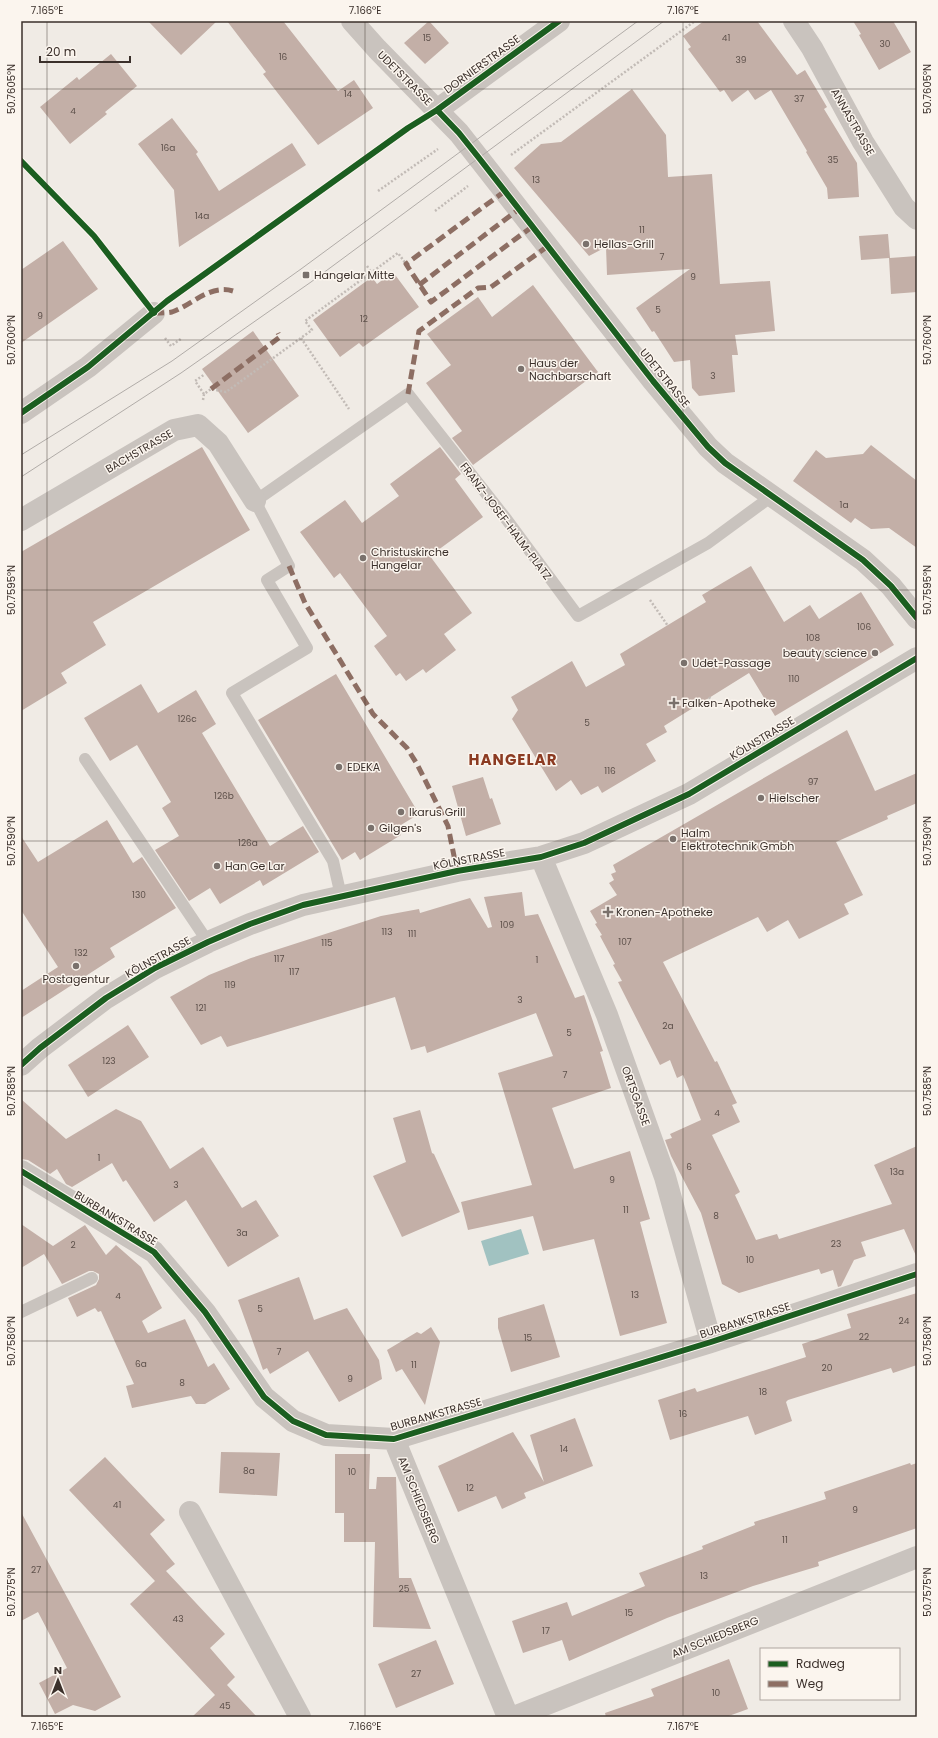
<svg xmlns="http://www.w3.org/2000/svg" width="938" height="1738" viewBox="0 0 938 1738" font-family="Poppins,sans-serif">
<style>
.water{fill:#a1c2c1}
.building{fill:#c3afa7}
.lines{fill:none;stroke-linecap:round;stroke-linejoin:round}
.path{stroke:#c2bbb6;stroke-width:2.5;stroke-dasharray:2 2;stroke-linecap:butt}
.service{stroke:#c9c3be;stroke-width:12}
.minor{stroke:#c9c3be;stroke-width:22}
.tram{stroke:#b1aca8;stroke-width:1}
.quiet{stroke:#8d6e63;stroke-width:5;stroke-dasharray:10 5;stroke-linecap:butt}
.cycleway-casing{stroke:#fbf5ee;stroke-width:8}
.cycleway{stroke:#1b5e20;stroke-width:6}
.ticks{fill:none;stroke:#3b302b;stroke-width:1;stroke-opacity:0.45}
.poi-dot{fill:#7a716c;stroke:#fbf5ee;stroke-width:1.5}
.labels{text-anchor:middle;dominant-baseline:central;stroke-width:3;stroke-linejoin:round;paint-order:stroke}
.number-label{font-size:9px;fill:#5d504a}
.street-label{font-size:11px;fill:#3b302b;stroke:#fbf5ee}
.poi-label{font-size:11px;fill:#3b302b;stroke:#fbf5ee;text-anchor:start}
.district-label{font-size:15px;font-weight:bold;letter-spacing:1px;fill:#8c3b22;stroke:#fbf5ee}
.neatline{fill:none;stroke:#3b302b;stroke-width:1.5}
.ticks-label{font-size:10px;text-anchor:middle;fill:#3b302b}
</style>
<rect width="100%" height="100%" fill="#f0ebe5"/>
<!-- water -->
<path class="water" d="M521,1229l8,25 -40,12 -8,-25z"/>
<!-- building -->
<path class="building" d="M148,21h69l-36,34z
M227,21h56l55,70 16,-11 19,28 -55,37 -55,-71 3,-2z
M429,21l20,22 -24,21 -21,-21z
M704,21h53l40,54 8,-5 22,37 -3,2 33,54 2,34 -31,2 -1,-11 -21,-36 1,-1 -36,-61 -16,10 -7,-10 -16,12 -8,-12 -4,2 -32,-43 3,-2 -8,-11z
M853,21h40l18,31 -32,18 -20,-35 2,-1z
M111,54l26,32 -32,26 2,2 -37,30 -30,-37 37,-30 2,3z
M632,89l34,46 2,42 44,-3 8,110 50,-3 5,50 -40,4 3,20h-6l3,37 -36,4 -7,-8 -2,-28 -16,2 -20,-31 -2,1 -16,-24 54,-39 -83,6 -1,-28 -17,9 -75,-88 27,-24 20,-2z
M172,118l26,34 -2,2 23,37 73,-48 14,22 -127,82 -5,-57 -36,-46z
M888,234l2,24 27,-2v36l-26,2 -2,-36 -28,2 -2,-24z
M63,241l35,48 -77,54v-73z
M393,272l26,35 -56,40 -4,-4 -19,14 -27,-37 59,-43 5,7z
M533,285l65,87 -125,93 -21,-27 10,-7 -36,-48 25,-18 -24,-31 51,-37 14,20z
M253,331l46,65 -51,37 -46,-64z
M871,445l46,36v67l-28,-20 -18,1 -16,-11 -4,5 -58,-42 23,-31 10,8 37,-4z
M202,447l48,83 -157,92 13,23 -45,28 6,10 -46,28v-159z
M440,447l21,27 -6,5 28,38 -53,39 42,57 -28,21 12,16 -30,23 -3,-4 -17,12 -6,-8 -4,3 -22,-30 13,-10 -47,-63 -6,5 -34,-46 45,-32 17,23 37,-27 -9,-12z
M751,566l33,56 26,-17 9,14 42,-27 33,53 -119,71 -26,-43 -85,53 3,6 -21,12 10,17 -54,32 -4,-7 -17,9 -10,-15 -15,11 -44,-72 6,-9 -7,-13 61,-36 14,26 39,-22 -5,-11 86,-52 -4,-7z
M336,674l83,140 -23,14 5,7 -41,25 -5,-8 -13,8 -84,-140z
M141,684l17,29 38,-23 20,34 -14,9 68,113 33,-20 16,26 -56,34 -3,-6 -40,24 -10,-16 -21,13 -34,-51 24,-14 -17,-28 9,-6 -34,-57 -27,16 -26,-43z
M847,730l28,61 42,-18v30l-30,13 1,3 -52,23 27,53 -19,9 5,10 -50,25 -11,-19 -21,12 -9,-15 -95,45 52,100 2,-1 20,42 -5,2 8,17 -28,13 28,57 -5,3 21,45 21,-6 2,5 113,-35 -18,-39 43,-19v112l-13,-29 -43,13 5,14 -12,4 -13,26 -3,1 -5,-17 -12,4 -2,-5 -80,24 -17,-9 -21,-71 -30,-57 -6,-16 7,-2 -2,-4 31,-14 -18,-45 -6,3 -7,-18 -10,5 -42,-83 4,-1 -9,-16 2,-1 -15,-28 2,-1 -7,-11 2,-1 -7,-12 27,-16 -8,-12 5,-3 -3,-6 5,-2 -3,-7z
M483,777l7,22 2,-1 9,26 -35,12 -14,-50z
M107,820l26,43 9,-6 34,51 -66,40 5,9 -94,61v-27l37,-24 -37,-57v-74l17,26z
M522,892l3,24 13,-2 37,84 9,-3 19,56 -3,1 11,36 -59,20 22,61 56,-18 20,68 -10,3 27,101 -47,13 -26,-97 -51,12 -10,-35 -65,14 -7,-28 71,-17 -34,-112 55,-17 -17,-43 -109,40 -2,-7 -14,4 -16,-53 -168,50 -6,-11 -20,9 -31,-48 39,-22 42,-17 130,-42 38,-7 1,4 50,-15 18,30 4,-1 -8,-30z
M128,1025l21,32 -61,40 -20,-32z
M21,1099l45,40 50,-30 25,12 29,48 33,-22 39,61 14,-8 23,36 -51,31 -42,-67 -32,22 -28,-42 -3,2 -11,-19 -40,24 -6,-3 -9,-15 -7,5 -22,-14 -7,-1z
M420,1110l12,43 2,1 26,58 -58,25 -29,-61 33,-14 -13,-44z
M21,1224l32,22 32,-21 21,30 10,-10 25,22 21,41 -20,13 6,12 37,-14 23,48 6,-4 16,26 -25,15h-9l-5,-8 -59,12 -6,-22 8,-2 -33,-73 -3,1 -3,-4 -18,9 -9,-19 28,-13 3,-6v-5l-6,-3h-4l-27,13 -18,-30 -23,14z
M299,1277l15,43 33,-12 32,52 3,19 -43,23 -31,-51 -38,23 -3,-6 -4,2 -25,-70z
M917,1293v72l-24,8 -2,-5 -103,32 -2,2 6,19 -37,14 -7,-19 -78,24 -12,-40 37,-12 2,4 109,-35 -4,-13 49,-16 -4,-14z
M544,1304l16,53 -49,15 -13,-44v-10z
M431,1327l9,15 -15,63 -23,-36 -6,3 -9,-22 30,-18 4,2z
M575,1418l18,48 -69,27 2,5 -24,11 -6,-13 -38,16 -20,-46 75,-34 31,50 -14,-47z
M221,1452l59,1 -3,43 -58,-3z
M335,1454h35l-1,35h7l1,-12h19l3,101h12l20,51 -58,-2 2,-85h-31v-29h-9z
M105,1457l60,63 -15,14 25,30 -9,7 59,63 -15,14 25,29 -8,8 30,32h-65l23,-22 -85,-91 25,-23 -86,-91z
M910,1463l1,2 6,-2v65l-99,34 1,4 -66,20 -86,32 -98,43 -7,-21 -39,13 -11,-32 55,-19 5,14 73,-30 -6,-13 64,-24 -1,-3 53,-21 -1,-3 72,-23 -2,-7z
M21,1512l100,185 -26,14 -22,-6 -18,9 -16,-31 28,-15 -29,-56 -17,9z
M436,1640l18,44 -58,24 -18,-44z
M729,1659l19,50 -22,8h-120l-1,-4 49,-17 -3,-7z"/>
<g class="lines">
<!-- path -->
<path class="path" d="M511,155l184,-134
M378,191l60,-42
M435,211l33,-25
M367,266l4,6
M165,338l6,8 11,-8
M301,338l48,71
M204,394l-9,-13 10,-7
M203,400l1,-6 7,-5 15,3 86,-62 -7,-9 93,-68 8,11
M650,600l18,26
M709,697l6,9"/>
<!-- service -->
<path class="service" d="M85,759l123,183
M341,896l-8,-35 -101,-168 75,-45 -40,-68 22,-14 -34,-65 153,-107 99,126 71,96 130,-73 64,-47
M21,1312l71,-34"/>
<!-- minor -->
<path class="minor" d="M352,21l25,28 82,84 194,248 55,66 17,16 138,97 28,26 26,32
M794,21l18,27 51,94 41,65 13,12
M437,110l122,-89
M21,413l67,-46 66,-54
M21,520l153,-90 24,-5 20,18 37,58
M541,857l66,158 58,162 46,165
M21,1065l19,-17 66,-50 49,-30 53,-26 42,-18 53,-19 154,-34 84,-14 43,-14 105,-49 228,-136
M21,1171l133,81 51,60 59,85 29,24 33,14 68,4 317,-97 206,-68
M394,1439l114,278
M190,1512l110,205
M514,1717l403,-160"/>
<!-- tram -->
<path class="tram" d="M21,455l151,-94 129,-92 337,-248
M21,477l160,-104 130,-91 353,-261"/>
<!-- quiet -->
<path class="quiet" d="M505,191l-99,73 25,38 102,-76
M419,285l100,-76
M154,313c5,0 13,0 18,-1 20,-7 38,-28 61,-21
M211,389l69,-52 -2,-4
M408,394l11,-63 59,-43 13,-1 57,-41
M289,566l16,37 68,111 34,34 10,16 31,62 9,45"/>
<defs>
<path id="cycleway" d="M437,110l22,23 20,25 174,223 55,66 17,16 138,97 28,26 26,32
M21,161l73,75 60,77
M21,413l67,-46 79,-66 241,-173 29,-18 122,-89
M21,1065l19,-17 66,-50 49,-30 53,-26 42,-18 53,-19 154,-34 84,-14 43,-14 105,-49 228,-136
M21,1171l133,81 51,60 59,85 29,24 33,14 68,4 317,-97 206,-68"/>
</defs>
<!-- cycleway casing -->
<use href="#cycleway" class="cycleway-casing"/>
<!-- cycleway -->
<use href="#cycleway" class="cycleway"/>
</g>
<!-- ticks -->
<path class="ticks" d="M47,21v1696M365,21v1696M683,21v1696M21,89h896M21,340h896M21,590h896M21,841h896M21,1091h896M21,1341h896M21,1592h896"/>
<!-- markers -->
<g class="poi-dot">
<circle cx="586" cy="244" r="4"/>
<rect x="302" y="271" width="8" height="8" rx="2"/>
<circle cx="521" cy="369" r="4"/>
<circle cx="363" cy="558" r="4"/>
<circle cx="875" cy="653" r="4"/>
<circle cx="684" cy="663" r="4"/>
<path d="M672 697h4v4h4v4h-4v4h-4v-4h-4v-4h4z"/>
<circle cx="339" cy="767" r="4"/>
<circle cx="761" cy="798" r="4"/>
<circle cx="401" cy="812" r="4"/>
<circle cx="371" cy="828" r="4"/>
<circle cx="673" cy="839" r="4"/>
<circle cx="217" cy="866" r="4"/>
<path d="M606 906h4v4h4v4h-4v4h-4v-4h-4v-4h4z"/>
<circle cx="76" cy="966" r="4"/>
</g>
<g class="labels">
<!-- number labels -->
<g class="number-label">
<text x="427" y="38">15</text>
<text x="726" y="38">41</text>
<text x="885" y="44">30</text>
<text x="283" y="57">16</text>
<text x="741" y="60">39</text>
<text x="348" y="94">14</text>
<text x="799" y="99">37</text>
<text x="73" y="111">4</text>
<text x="168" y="148">16a</text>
<text x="833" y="160">35</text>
<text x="536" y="180">13</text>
<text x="202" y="216">14a</text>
<text x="642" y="230">11</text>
<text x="662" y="257">7</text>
<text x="693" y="277">9</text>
<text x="658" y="310">5</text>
<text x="40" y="316">9</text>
<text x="364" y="319">12</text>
<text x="713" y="376">3</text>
<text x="844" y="505">1a</text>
<text x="864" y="627">106</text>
<text x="813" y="638">108</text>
<text x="794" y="679">110</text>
<text x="187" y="719">126c</text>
<text x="587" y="723">5</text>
<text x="610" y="771">116</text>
<text x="813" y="782">97</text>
<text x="224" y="796">126b</text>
<text x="248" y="843">126a</text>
<text x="139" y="895">130</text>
<text x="507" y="925">109</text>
<text x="387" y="932">113</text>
<text x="412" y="934">111</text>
<text x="625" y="942">107</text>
<text x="327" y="943">115</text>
<text x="81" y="953">132</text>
<text x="279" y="959">117</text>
<text x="537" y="960">1</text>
<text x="294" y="972">117</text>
<text x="230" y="985">119</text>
<text x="520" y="1000">3</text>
<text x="201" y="1008">121</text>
<text x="668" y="1026">2a</text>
<text x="569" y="1033">5</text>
<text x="109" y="1061">123</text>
<text x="565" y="1075">7</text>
<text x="717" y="1113">4</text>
<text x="99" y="1158">1</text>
<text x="689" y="1167">6</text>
<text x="897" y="1172">13a</text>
<text x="612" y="1180">9</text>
<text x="176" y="1185">3</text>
<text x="626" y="1210">11</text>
<text x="716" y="1216">8</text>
<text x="242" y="1233">3a</text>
<text x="836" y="1244">23</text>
<text x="73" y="1245">2</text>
<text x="750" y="1260">10</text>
<text x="635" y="1295">13</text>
<text x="118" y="1296">4</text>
<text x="260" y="1309">5</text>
<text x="904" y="1321">24</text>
<text x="864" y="1337">22</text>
<text x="528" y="1338">15</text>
<text x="279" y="1352">7</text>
<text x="141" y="1364">6a</text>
<text x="414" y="1365">11</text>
<text x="827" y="1368">20</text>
<text x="350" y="1379">9</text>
<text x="182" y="1383">8</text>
<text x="763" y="1392">18</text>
<text x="683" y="1414">16</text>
<text x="564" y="1449">14</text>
<text x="249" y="1471">8a</text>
<text x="352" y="1472">10</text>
<text x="470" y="1488">12</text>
<text x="117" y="1505">41</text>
<text x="855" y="1510">9</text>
<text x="785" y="1540">11</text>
<text x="36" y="1570">27</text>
<text x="704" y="1576">13</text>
<text x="404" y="1589">25</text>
<text x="629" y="1613">15</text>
<text x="178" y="1619">43</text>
<text x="546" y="1631">17</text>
<text x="416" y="1674">27</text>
<text x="716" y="1693">10</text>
<text x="225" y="1706">45</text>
</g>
<!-- street labels -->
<g class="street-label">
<text transform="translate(482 64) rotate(-36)">DORNIERSTRASSE</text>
<text transform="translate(405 78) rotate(45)">UDETSTRASSE</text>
<text transform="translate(853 122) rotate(60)">ANNASTRASSE</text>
<text transform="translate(665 378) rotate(51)">UDETSTRASSE</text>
<text transform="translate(139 451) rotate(-30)">BACHSTRASSE</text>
<text transform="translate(506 521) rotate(53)">FRANZ-JOSEF-HALM-PLATZ</text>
<text transform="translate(762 738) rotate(-31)">KÖLNSTRASSE</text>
<text transform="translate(469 859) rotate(-11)">KÖLNSTRASSE</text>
<text transform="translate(158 957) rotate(-29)">KÖLNSTRASSE</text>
<text transform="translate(636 1096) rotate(70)">ORTSGASSE</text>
<text transform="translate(116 1218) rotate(31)">BURBANKSTRASSE</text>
<text transform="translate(745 1320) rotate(-18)">BURBANKSTRASSE</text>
<text transform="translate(436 1414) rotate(-16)">BURBANKSTRASSE</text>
<text transform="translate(419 1500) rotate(68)">AM SCHIEDSBERG</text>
<text transform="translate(715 1637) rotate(-22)">AM SCHIEDSBERG</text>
</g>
<!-- poi labels -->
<g class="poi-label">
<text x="594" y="244">Hellas-Grill</text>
<text x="314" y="275">Hangelar Mitte</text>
<text x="529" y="363">Haus der<tspan x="529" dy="13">Nachbarschaft</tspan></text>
<text x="371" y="552">Christuskirche<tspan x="371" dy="13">Hangelar</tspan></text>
<text x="867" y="653" text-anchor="end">beauty science</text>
<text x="692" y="663">Udet-Passage</text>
<text x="682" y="703">Falken-Apotheke</text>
<text x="347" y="767">EDEKA</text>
<text x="769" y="798">Hielscher</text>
<text x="409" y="812">Ikarus Grill</text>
<text x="379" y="828">Gilgen's</text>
<text x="681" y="833">Halm<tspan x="681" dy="13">Elektrotechnik Gmbh</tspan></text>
<text x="225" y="866">Han Ge Lar</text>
<text x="616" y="912">Kronen-Apotheke</text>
<text x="76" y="979" text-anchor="middle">Postagentur</text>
</g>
<!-- district labels -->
<g class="district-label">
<text x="513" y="759">HANGELAR</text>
</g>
</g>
<!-- border -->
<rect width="938" height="1738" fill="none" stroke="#fbf5ee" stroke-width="44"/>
<!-- legend -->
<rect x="760" y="1648" width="140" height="52" fill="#fbf5ee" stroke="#aea6a0"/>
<rect x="768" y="1661" width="20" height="6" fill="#1b5e20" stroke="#aea6a0"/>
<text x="796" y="1668" font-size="12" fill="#3b302b">Radweg</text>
<rect x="768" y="1681" width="20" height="6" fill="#8d6e63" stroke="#aea6a0"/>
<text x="796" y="1688" font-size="12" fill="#3b302b">Weg</text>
<!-- north arrow -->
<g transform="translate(58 1680)" stroke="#fbf5ee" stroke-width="3" paint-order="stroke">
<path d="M0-3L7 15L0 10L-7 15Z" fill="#3b302b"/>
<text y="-6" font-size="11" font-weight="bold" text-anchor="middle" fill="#3b302b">N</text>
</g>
<!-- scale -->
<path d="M40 56v6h90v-6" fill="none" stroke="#3b302b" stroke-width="2"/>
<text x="46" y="56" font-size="12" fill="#3b302b" stroke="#fbf5ee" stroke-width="3" paint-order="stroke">20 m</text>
<rect x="22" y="22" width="894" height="1694" class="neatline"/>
<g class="ticks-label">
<text x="47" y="14">7.165°E</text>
<text x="365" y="14">7.166°E</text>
<text x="683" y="14">7.167°E</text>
<text transform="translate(11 89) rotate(-90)" y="4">50.7605°N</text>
<text transform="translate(927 89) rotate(-90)" y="4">50.7605°N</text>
<text transform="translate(11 340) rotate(-90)" y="4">50.7600°N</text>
<text transform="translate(927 340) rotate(-90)" y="4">50.7600°N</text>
<text transform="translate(11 590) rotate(-90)" y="4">50.7595°N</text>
<text transform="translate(927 590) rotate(-90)" y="4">50.7595°N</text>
<text transform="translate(11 841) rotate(-90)" y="4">50.7590°N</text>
<text transform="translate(927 841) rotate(-90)" y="4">50.7590°N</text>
<text transform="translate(11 1091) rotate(-90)" y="4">50.7585°N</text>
<text transform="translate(927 1091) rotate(-90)" y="4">50.7585°N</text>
<text transform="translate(11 1341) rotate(-90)" y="4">50.7580°N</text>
<text transform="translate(927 1341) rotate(-90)" y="4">50.7580°N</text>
<text transform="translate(11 1592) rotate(-90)" y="4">50.7575°N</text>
<text transform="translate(927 1592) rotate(-90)" y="4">50.7575°N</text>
<text x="47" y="1730">7.165°E</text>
<text x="365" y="1730">7.166°E</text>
<text x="683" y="1730">7.167°E</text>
</g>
</svg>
